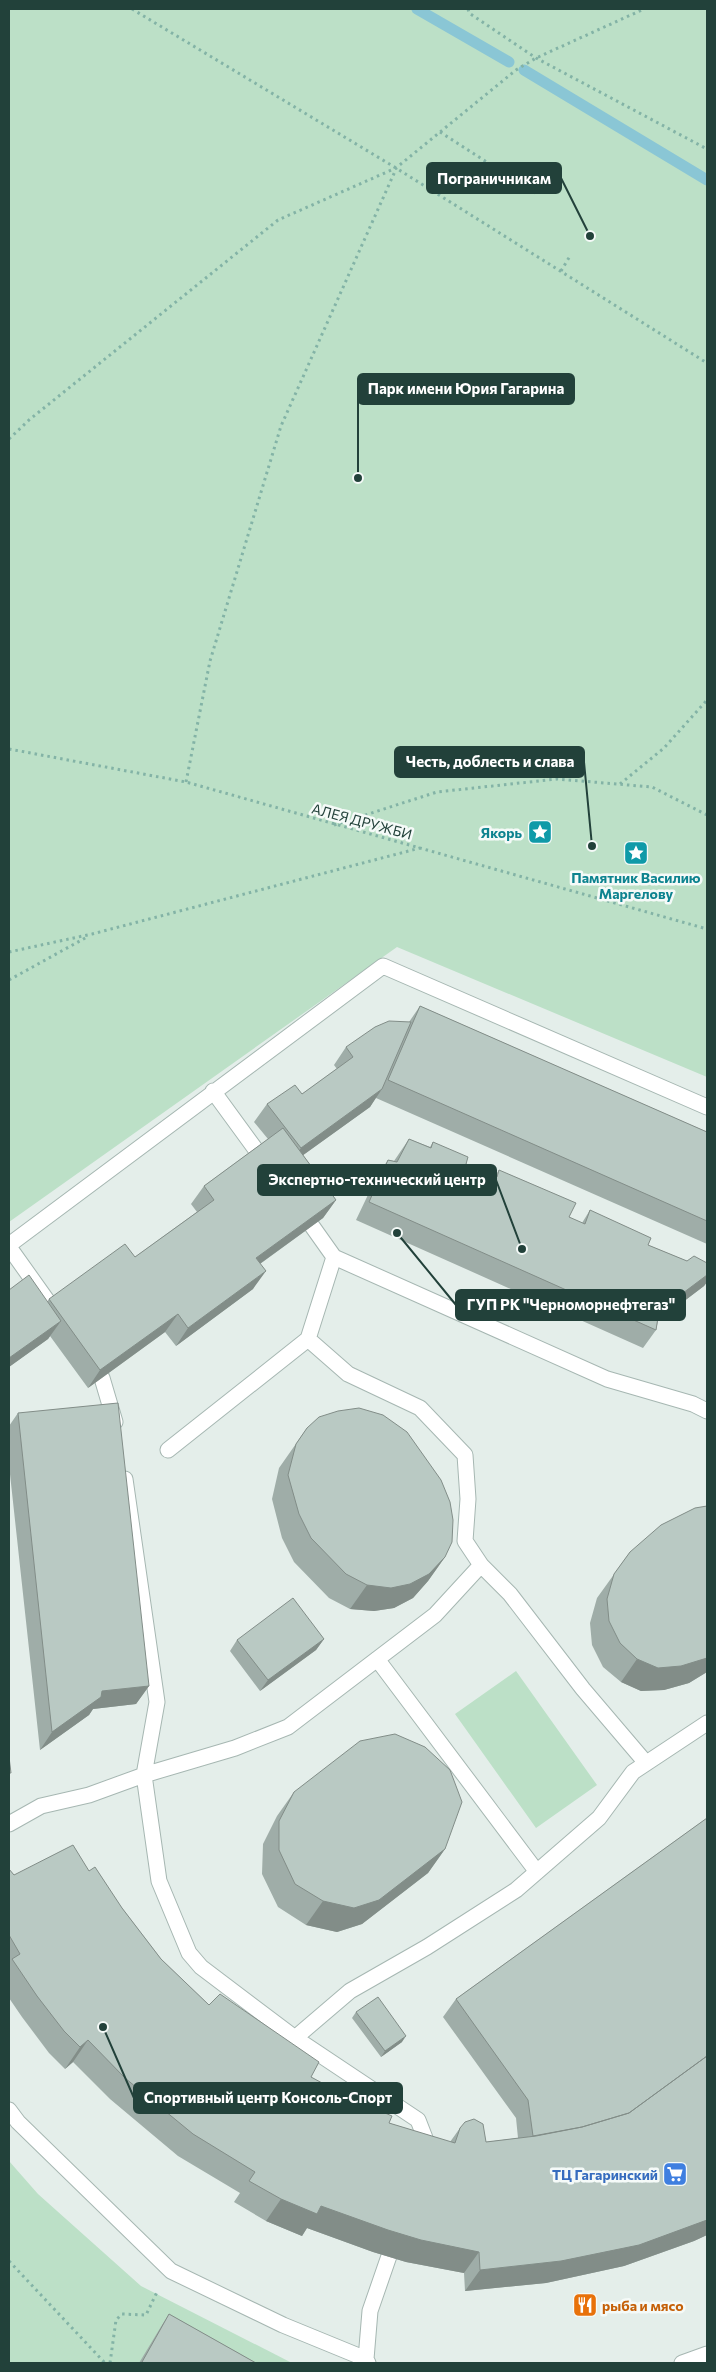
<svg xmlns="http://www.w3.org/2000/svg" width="716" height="2372" viewBox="0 0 716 2372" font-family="Commissioner,sans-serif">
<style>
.green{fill:#bce0c7}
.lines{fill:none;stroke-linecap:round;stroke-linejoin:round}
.stream{stroke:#8ac6d5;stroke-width:11}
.minor-casing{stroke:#a6b7b2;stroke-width:17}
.path{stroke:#83b3a6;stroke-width:3;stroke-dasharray:2.5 4;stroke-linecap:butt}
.minor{stroke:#fff;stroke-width:15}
.wall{fill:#9fada8}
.shaded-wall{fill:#828d88}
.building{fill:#b9c9c3;stroke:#828d88}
.labels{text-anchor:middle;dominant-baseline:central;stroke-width:5;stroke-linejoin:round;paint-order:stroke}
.street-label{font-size:14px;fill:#22413a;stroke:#f5faf8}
.culture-label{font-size:14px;font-weight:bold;fill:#0d838f;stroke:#f5faf8;text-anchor:end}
.shop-label{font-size:14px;font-weight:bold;fill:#366cbe;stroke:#f5faf8;text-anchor:end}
.food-label{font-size:14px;font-weight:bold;fill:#c56008;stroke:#f5faf8;text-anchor:start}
.leader{fill:none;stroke:#22413a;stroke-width:2}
.callout-dot{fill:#22413a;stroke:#f5faf8;stroke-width:2}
.callout{fill:#22413a;stroke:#22413a;stroke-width:2}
.callout-label{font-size:15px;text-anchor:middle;font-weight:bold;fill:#fff}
</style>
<rect width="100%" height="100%" fill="#e4eeea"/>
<!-- green -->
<path class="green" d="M9,9h698v1068l-310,-130 -388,275z
M516,1671l81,114 -61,43 -81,-114z
M9,2161l29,33 103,92 151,77h-283z"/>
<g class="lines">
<!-- stream -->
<path class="stream" d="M417,9l92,53
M524,70l183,110"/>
<defs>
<path id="minor" d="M213,1091l46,63
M9,1245l374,-279 324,141
M9,1247l42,59
M334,1257l273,122 86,25 14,7
M308,1339l40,35 72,34 45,47 3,44 -3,42 16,24 29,29 73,95 63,74
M102,1378l13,44
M168,1450l140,-111 26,-82 -22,-31
M125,1479l32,223 -13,73 91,-27 53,-21 147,-112 46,-50
M377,1659l160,213
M9,1824l32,-18 48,-11 55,-20 15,106 30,72 12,14 94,71 123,82 7,18 -2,15
M295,2038l55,-47 77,-44 89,-57 83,-72 34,-46 74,-49
M9,2110l9,12 153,149 112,54 83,34
M368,2363l-2,-4 4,-48 19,-55
M682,2363l25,-9"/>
</defs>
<!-- minor casing -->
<use href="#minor" class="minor-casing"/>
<!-- path -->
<path class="path" d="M132,9l264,159 311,195
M468,9l1,4 67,45 171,91
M440,132l98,63
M561,271l9,-15
M9,439l20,-19 249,-200 118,-52 120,-98 20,-12 108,-49
M9,749l177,33 521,147
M186,782l24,-121 71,-235 115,-257
M620,784l44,-36 43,-48
M334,825l103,-33 120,-13 95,8 55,28
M9,952l83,-18 328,-86
M9,980l78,-43
M9,2261l96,102
M110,2363l6,-43 6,-6 24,1 11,-23"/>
<!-- minor -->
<use href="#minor" class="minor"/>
</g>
<!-- wall -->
<path class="wall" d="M420,1006l287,126v112l-331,-146v-1l-6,10 -67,48 33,45 -13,18 -63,46 -7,25 -77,57 -11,-14 -77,56 -38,-52 -2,3 -39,28v-77l38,12 2,-3 86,-42 62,-45 -6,-8 13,-18 64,-47 -14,-17 13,-18 35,-10 35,-25 -3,-4 12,-18 63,-25z
M409,1139l21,8 3,-5 33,22 29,12 4,-6 70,47 13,6 8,-13 58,35 39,16 20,2v19l-3,4 -46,35 -2,9 -13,18 -287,-128 20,-42 12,-18 6,1z
M18,1413l131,273 -13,18 -43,5 -4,6 -49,35 -31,-285v-39z
M307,1428l138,129 -17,24 -15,17 -19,10 -20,3 -24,-2 -21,-11 -35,-36 -12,-24 -10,-39 7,-31z
M707,1506v166l-18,11 -25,7 -23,1 -20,-9 -18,-15 -11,-22 -2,-22 7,-25 33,-46z
M324,1639l-8,11 -56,41 -30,-40 7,-11z
M294,1792l151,57 -17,24 -66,51 -25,8 -31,-7 -28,-18 -16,-33 1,-30 14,-28z
M707,1818v417l-13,6 -70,25 -78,17 -81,8 -1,-18 -58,-11 -33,-10 -66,-24 -5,8 -36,-15 -32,-19 6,-9 -62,-37 -68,-57 -37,-37 -8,7 -16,-16 -27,-36 -13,-19v-129l5,6 75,-4 33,37 39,51 48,46 102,72 78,46 61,19 10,-14 26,14 32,-4 -2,-20 -73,-101 13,-18z
M356,2012l46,30 -21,15 -29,-39z
M169,2314l87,49h-117l23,-38z"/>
<!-- shaded-wall -->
<path class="shaded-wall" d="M382,1089l-12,18 -82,59 13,-18z
M336,1200l-13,18 -80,58 13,-18z
M266,1271l-13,18 -77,57 12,-18z
M707,1275v7l-3,4 -54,41 9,-16z
M178,1314l-13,18 -77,56 12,-18z
M61,1321l-13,18 -39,28v-9z
M445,1557l-17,24 -15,17 -19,10 -20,3 -24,-2 17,-24z
M324,1639l-8,11 -56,41 8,-11z
M707,1658v14l-18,11 -25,7 -23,1 -20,-9 16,-23z
M149,1686l-13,18 -43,5 -4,6 -49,35 12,-18 50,-41z
M445,1849l-17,24 -66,51 -25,8 -31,-7 17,-24z
M406,2036l-4,6 -21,15 4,-6z
M88,2040l-15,22 -8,7 15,-22z
M281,2199l40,7 158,46 -15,21 -58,-11 -33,-10 -66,-24 -5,8 -36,-15z
M707,2220v15l-13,6 -70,25 -78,17 -81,8 15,-21z"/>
<!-- building -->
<path class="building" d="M420,1006l287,126v89l-319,-141z
M389,1021l22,1 -29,67 -81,59 -34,-44 28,-19 7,9 51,-37 -7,-10 29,-20z
M283,1128l53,72 -80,58 10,13 -78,57 -10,-14 -78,56 -51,-71 76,-55 10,13 79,-57 -10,-14z
M409,1139l22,9 2,-6 35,15 -2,7 31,13 2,-7 77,33 -7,14 16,7 5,-14 61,28 -3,7 39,16 7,-5 13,7v12l-48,36 -3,19 -287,-128 19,-42 9,2z
M29,1275l32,46 -52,37v-68z
M118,1403l31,283 -47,5 -1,6 -49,35 -34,-319z
M359,1408l24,7 24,17 34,48 9,22 3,18 -1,22 -7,15 -16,17 -19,10 -19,4 -24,-3 -21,-11 -35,-36 -12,-24 -11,-39 8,-31 11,-16 12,-11 19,-6z
M707,1506v152l-26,8 -23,2 -21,-9 -17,-16 -11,-22 -2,-22 7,-25 16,-22 31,-27 34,-17z
M293,1598l31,41 -56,41 -31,-40z
M395,1734l30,13 25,23 12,32 -17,47 -66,51 -25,8 -31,-7 -28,-17 -16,-34v-29l15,-29 66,-51z
M9,1757l2,16h-2z
M707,1818v238l-78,57 -47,14 -49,9 -5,-36 -72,-101z
M73,1845l16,26 6,-4 27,41 39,51 48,46 11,-11 99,68 -8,15 39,21 42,18 -3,7 66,20 5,-15 5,-6 9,-3 9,5 3,18 50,-6 46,-9 47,-14 78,-57v164l-68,25 -78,16 -81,9 -1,-18 -58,-12 -33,-10 -67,-24 -4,8 -36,-15 -32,-18 6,-9 -62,-38 -68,-56 -37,-38 -8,7 -16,-16 -27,-35 -25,-37 8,-5 -11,-19v-66l5,6z
M378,1997l28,39 -21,15 -29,-39z
M169,2314l87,49h-112l-2,-1z"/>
<!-- icons -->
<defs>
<symbol id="sight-square" viewBox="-11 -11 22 22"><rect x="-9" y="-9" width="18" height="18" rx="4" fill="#0f9aa8" stroke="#f5faf8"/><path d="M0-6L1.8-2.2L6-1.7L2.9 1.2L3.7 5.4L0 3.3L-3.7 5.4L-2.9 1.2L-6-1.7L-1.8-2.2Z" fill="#fff"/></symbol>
<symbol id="supermarket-square" viewBox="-11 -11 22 22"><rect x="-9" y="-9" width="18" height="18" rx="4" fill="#3f7fe0" stroke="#f5faf8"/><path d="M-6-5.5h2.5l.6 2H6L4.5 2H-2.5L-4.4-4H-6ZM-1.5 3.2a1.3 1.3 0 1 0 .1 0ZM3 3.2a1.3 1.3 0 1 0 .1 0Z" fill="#fff"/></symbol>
<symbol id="restaurant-square" viewBox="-11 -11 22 22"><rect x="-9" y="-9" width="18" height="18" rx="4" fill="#e8710a" stroke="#f5faf8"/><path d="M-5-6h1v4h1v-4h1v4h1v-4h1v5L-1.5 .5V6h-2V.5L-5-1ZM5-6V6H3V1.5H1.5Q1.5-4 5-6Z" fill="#fff"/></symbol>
</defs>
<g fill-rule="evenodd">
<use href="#sight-square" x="526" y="818" width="28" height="28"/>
<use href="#sight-square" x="622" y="839" width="28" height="28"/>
<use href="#supermarket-square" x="661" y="2160" width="28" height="28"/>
<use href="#restaurant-square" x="571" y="2291" width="28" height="28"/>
</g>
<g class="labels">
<!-- street labels -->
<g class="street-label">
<text transform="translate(362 821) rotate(15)">АЛЕЯ ДРУЖБИ</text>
</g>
<!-- culture labels -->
<g class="culture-label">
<text x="522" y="832">Якорь</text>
<text x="636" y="877" text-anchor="middle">Памятник Василию<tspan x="636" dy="16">Маргелову</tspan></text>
</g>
<!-- shop labels -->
<g class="shop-label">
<text x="658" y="2174">ТЦ Гагаринский</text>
</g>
<!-- food labels -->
<g class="food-label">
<text x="602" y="2305">рыба и мясо</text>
</g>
</g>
<!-- callouts -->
<path class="leader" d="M590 236L561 178M358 478L358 389M592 846L584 762M522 1249L496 1180M397 1233L456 1305M103 2027L134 2098"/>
<g class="callout-dot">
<circle cx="590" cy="236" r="5"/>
<circle cx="358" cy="478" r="5"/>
<circle cx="592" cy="846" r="5"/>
<circle cx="522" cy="1249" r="5"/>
<circle cx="397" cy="1233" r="5"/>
<circle cx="103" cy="2027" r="5"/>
</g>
<g class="callout">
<rect x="427" y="163" width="134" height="30" rx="5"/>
<rect x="358" y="374" width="216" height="30" rx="5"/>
<rect x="395" y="747" width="189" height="30" rx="5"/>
<rect x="258" y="1165" width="238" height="30" rx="5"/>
<rect x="456" y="1290" width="229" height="30" rx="5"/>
<rect x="134" y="2083" width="268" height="30" rx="5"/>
</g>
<g class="callout-label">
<text x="494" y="184">Пограничникам</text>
<text x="466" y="394">Парк имени Юрия Гагарина</text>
<text x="490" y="767">Честь, доблесть и слава</text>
<text x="377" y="1185">Экспертно-технический центр</text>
<text x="571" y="1310">ГУП РК "Черноморнефтегаз"</text>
<text x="268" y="2103">Спортивный центр Консоль-Спорт</text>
</g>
<!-- border -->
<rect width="716" height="2372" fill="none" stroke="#22413a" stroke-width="20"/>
</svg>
